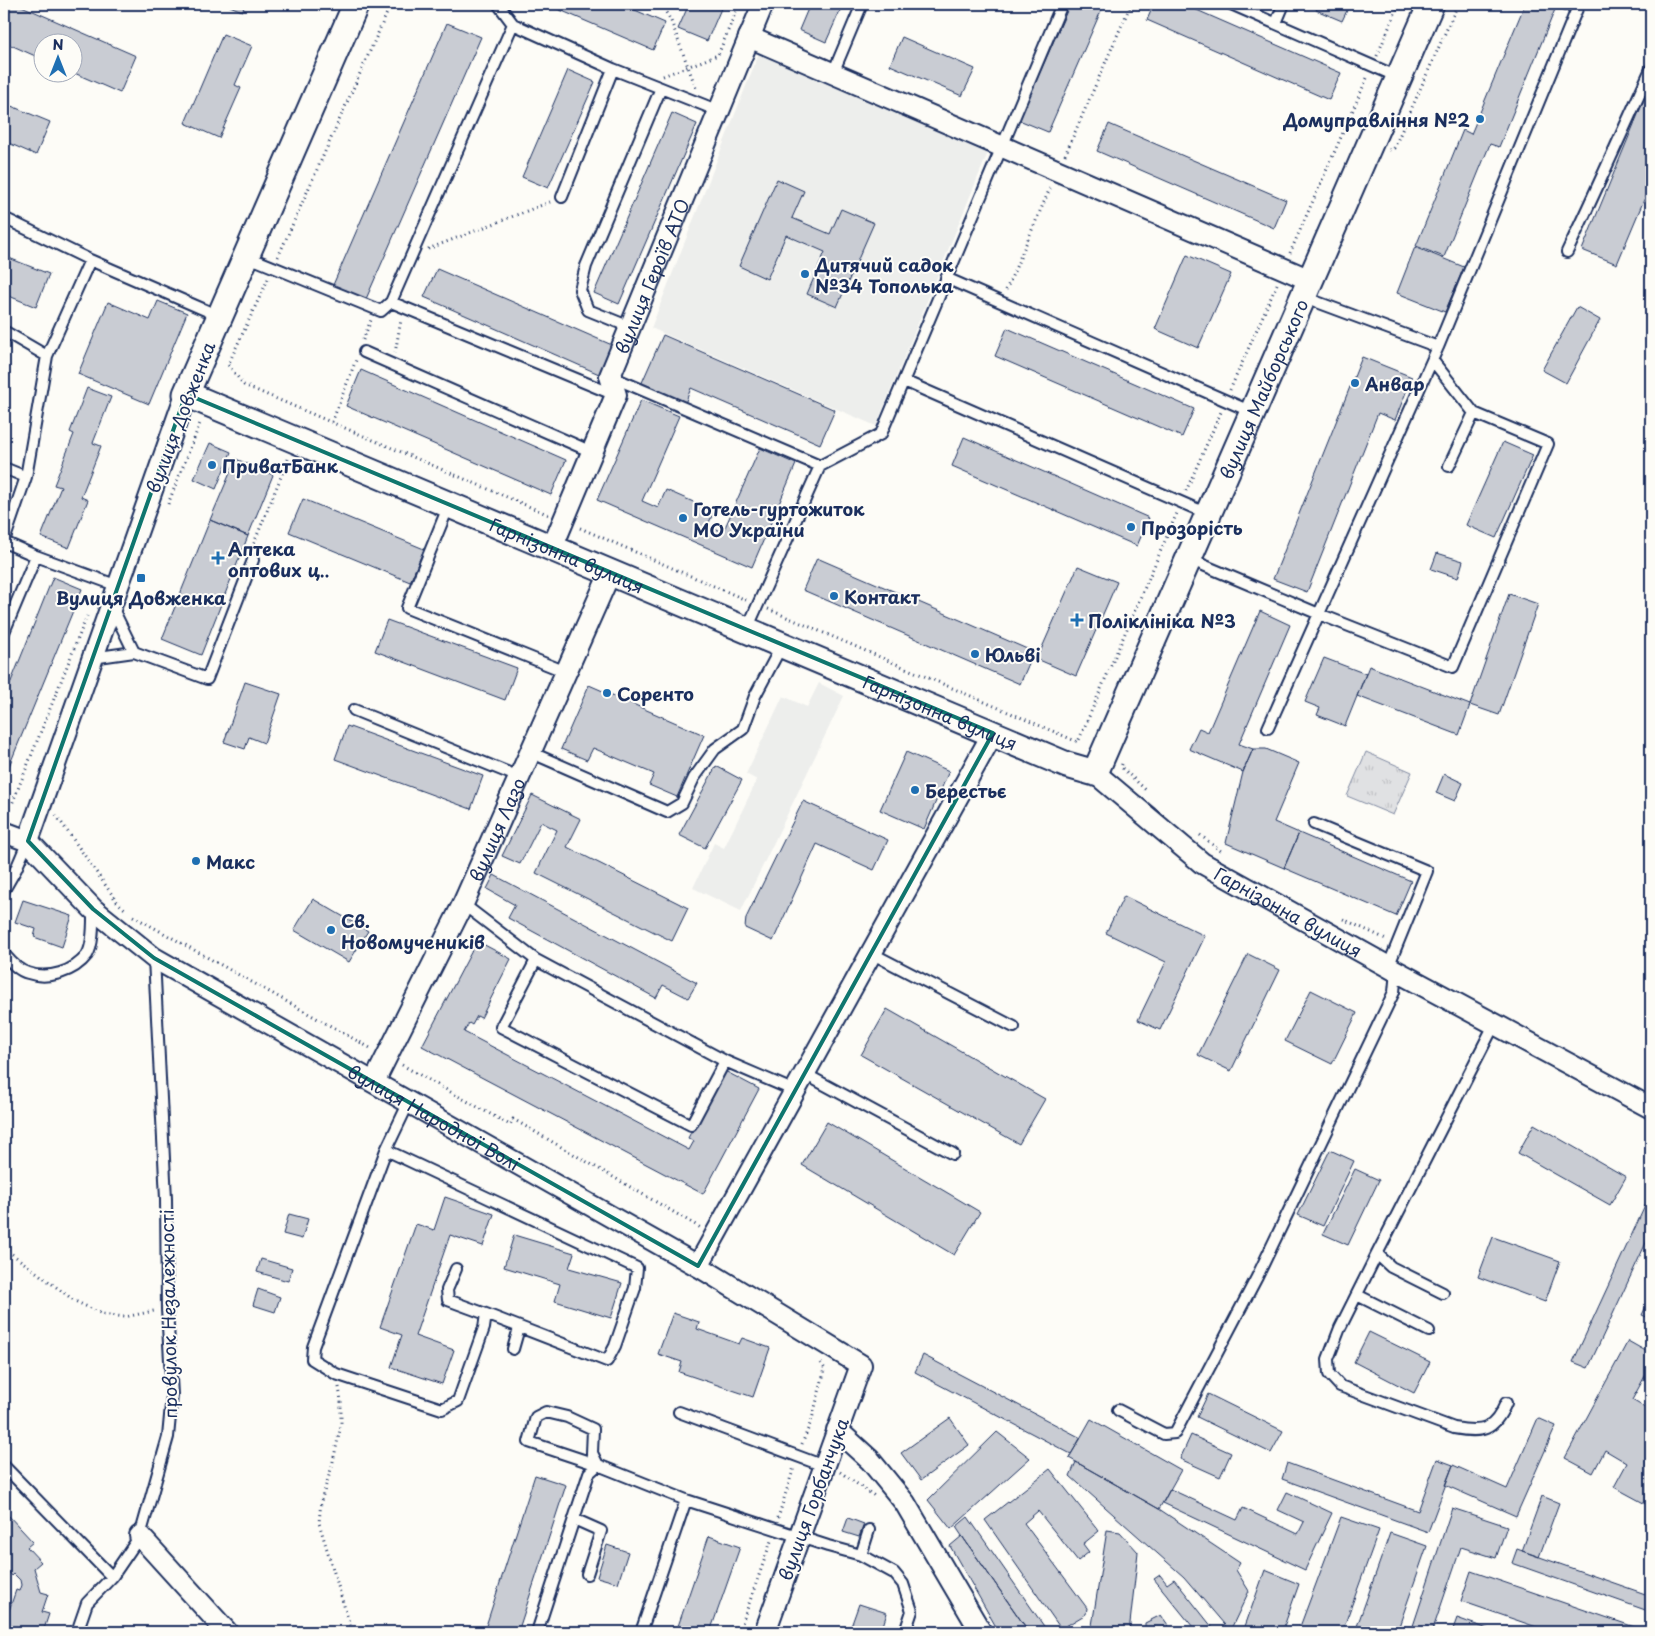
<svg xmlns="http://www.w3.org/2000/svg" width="1655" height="1636" viewBox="0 0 1655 1636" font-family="'Playpen Sans',sans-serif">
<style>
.built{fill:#edeeec}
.park{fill:url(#park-tufts);stroke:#7e88a0}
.building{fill:#c9ccd3;stroke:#1b2f5e}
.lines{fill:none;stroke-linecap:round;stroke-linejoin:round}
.service-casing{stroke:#1b2f5e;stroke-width:14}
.minor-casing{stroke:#1b2f5e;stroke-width:24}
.tertiary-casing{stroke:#1b2f5e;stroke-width:29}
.path{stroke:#1b2f5e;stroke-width:3;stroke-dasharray:1 4;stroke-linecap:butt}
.service{stroke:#fdfcf7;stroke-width:10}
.minor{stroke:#fdfcf7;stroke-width:20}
.tertiary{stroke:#fdfcf7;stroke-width:25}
.marked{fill:none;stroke:#0f766e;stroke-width:4;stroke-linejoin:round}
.poi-dot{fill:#1f6fb2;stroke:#fdfcf7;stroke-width:2}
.labels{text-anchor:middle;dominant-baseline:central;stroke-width:4;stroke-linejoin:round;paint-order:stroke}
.poi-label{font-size:18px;font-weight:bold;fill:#1b2f5e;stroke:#fdfcf7;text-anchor:start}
.street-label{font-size:18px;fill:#1b2f5e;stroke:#fdfcf7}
</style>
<defs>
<pattern id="park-tufts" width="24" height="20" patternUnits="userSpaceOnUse" patternTransform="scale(1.25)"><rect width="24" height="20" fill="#e0e1e3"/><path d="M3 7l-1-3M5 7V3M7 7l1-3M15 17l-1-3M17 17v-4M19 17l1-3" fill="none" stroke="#c0c1c5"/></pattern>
</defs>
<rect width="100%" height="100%" fill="#fdfcf7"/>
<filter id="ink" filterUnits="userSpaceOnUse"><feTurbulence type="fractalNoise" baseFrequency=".02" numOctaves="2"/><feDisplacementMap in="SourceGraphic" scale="10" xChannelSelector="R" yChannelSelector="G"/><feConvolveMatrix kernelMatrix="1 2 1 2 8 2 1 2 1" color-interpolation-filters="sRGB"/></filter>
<g filter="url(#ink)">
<!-- built -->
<path class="built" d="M759,53l230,97 -113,276 -225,-98z
M819,683l25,13 -103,215 -48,-23 21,-45 10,5 33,-68 -11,-6 37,-78 24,11z"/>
<!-- park -->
<path class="park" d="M1366,752l46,20 -19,43 -46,-19z"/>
<!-- building -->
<path class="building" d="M4,4h13l119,52 -16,37 -48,-21v-30h-30v17l-38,-17z
M225,4h21l-4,7z
M546,4h75l44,19 -12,27z
M689,4h34l-16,37 -29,-12z
M810,4h33l-17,38 -27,-12z
M1070,4h34l-56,128 -29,-12z
M1154,4h29l158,69 -12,27 -182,-80z
M1319,4h31l-8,17 -26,-11z
M1525,4h47l-3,8 -13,-5 -57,140 -9,-3 -46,113 -28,-11 47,-116 8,4z
M447,23l34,14 -115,262 -33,-14z
M223,34l29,12 -17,39 6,3 -22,50 -34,-15z
M902,37l73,32 -13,27 -72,-31z
M568,70l27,12 -47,106 -26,-11z
M1651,83v100l-34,81 -35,-14z
M4,103l46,19 -14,33 -32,-14z
M672,113l25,11 -78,180 -25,-11z
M1109,124l177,76 -12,28 -177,-77z
M777,179l27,12 -12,27 38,16 11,-25 33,14 -37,84 -30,-13 18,-42 -39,-17 -19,44 -28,-13z
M1415,247l49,20 -19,45 -48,-19z
M1187,255l44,19 -33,74 -43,-19z
M4,256l45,18 -13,33 -32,-13z
M437,269l175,76 -13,29 -175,-77z
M158,301l29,12 -38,91 -71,-30 30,-72 42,18z
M1577,307l23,13 -34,63 -24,-13z
M1007,328l187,81 -12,28 -187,-81z
M663,335l172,75 -15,34 -129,-56 -7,18 -44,-19z
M1362,357l50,20 -17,43 -17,-7 -71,179 -34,-13z
M361,370l205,90 -15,35 -205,-89z
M87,388l24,9 -18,46 8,3 -20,51 7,3 -19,48 -28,-11 20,-50 -7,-2 20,-51 -4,-2z
M641,400l38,16 -37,85 16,7 8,-18 48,21 -6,14 15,7 37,-84 36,16 -44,103 -155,-67z
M964,437l185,81 -12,28 -185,-80z
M1503,442l30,13 -37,83 -30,-13z
M210,443l21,9 -15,37 -22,-10z
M236,459l37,16 -25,61 -38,-16z
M303,499l121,50 -14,33 -121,-50z
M210,520l38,16 -47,119 -39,-16z
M1437,553l26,8 -5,17 -27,-9z
M817,558l217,94 -14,32 -217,-94z
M1078,566l39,16 -41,94 -39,-17z
M53,577l29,12 -75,182 -3,-2v-70z
M1509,594l29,10 -39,111 -29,-10z
M1260,611l30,14 -51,119 14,5 -10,23 -54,-23 10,-21 9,4z
M387,620l130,48 -12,32 -130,-49z
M1324,658l42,16 -21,52 -28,-11 3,-7 -15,-6z
M1369,666l101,39 -11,30 -102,-39z
M245,682l36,12 -17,49 -15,-6 -4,12 -21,-7z
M589,685l115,50 -27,62 -28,-12 5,-11 -61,-26 -6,12 -26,-11z
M347,726l136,50 -12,33 -136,-50z
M1253,749h13l33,14 -25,59 25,11 -15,35 -58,-25 17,-71z
M906,752l43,19 -25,58 -44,-19z
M716,766l26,14 -37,68 -26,-13z
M1444,774l19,9 -8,18 -19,-8z
M532,795l49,24 -14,28 121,61 -16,33 -136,-68 21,-43 -16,-8 -21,42 -18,-8z
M803,801l85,39 -14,30 -57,-26 -44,97 -28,-13 1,-10z
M1299,833l112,48 -15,35 -112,-48z
M494,875l203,108 -9,15 -25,-13 -7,13 -148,-80 7,-13 -28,-16z
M1124,896l81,40 -45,94 -22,-10 28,-58 -60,-29z
M313,899l55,32 -19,31 -55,-32z
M23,900l49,16 -10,31 -28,-10 2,-8 -21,-7z
M477,941l34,18 -30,59 -4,-2 -5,9 -3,-2 -5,9 225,118 5,-9 -6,-3 35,-68 36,19 -56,105 -281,-148z
M1248,954l32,16 -49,101 -33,-16z
M1311,990l46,23 -25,51 -47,-23z
M887,1009l158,90 -26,45 -158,-89z
M827,1122l153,90 -26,43 -152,-90z
M1534,1124l92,53 -16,28 -92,-52z
M1330,1150l24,11 -31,65 -25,-11z
M1355,1169l24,11 -31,65 -25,-11z
M1651,1193v39l-63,136 -15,-6z
M445,1197l49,17 -11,32 -33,-11 -35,101 39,14 -12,34 -51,-17 11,-32 -22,-8 36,-103 18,6z
M289,1214l19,5 -6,20 -19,-5z
M514,1235l60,18 -5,15 53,15 -11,35 -56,-17 5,-17 -56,-17z
M1493,1237l67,24 -15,41 -67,-25z
M261,1259l31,9 -4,13 -31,-9z
M258,1289l22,8 -5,15 -22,-7z
M1651,1296v23l-9,-4z
M673,1313l26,9 -2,7 42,15 3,-6 28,10 -17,49 -74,-25 3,-10 -24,-8z
M1369,1332l61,30 -16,31 -60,-31z
M1628,1341l23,13v11l-19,35 19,11v96l-37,-20 13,-24 -22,-13 -12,23 -28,-15z
M923,1355l158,83 -10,16 -156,-82z
M1208,1394l75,37 -12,22 -74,-36z
M950,1418l19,27 -48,35 -20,-27z
M1538,1418l18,8 -40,90 -71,-31 8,-20 54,24z
M1091,1419l90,51 -22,39 -90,-51z
M997,1432l33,26 -79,71 -23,-29z
M1191,1435l40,18 -11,24 -40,-18z
M1437,1459l16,6 -25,67 -146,-53 5,-16 131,48z
M1076,1462l83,47 81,54 -4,7 13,21 -19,40 -46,-54 -114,-101z
M1050,1469l49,62 -16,13 6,8 -11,9 -40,-50 -14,12 63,85 -1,6 -25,15 -76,-109z
M535,1475l31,10 -48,147h-34z
M1170,1489l67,31 6,-12 55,26 6,-12 -26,-12 9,-18 45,21 -27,57 -142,-67z
M1542,1496l17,7 -20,54 -17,-6z
M1452,1508l55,18 -11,32 -35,-11 -29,85h-21z
M8,1515l25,27 -6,5 14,15 -7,6 7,24 7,2 -6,18 7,2 -6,18h-39v-7l12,-35 3,1 2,-6 -1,-5 -6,-6 -2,2 -8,-9v-48z
M968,1517l80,115h-19l-67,-96 -6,-9z
M1341,1517l38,13 -37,102h-44z
M848,1518l16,6 -5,13 -16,-5z
M1107,1530l13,2 18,20 -9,80h-38z
M1390,1533l37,13 -30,86h-42z
M709,1536l31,11 -30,85h-34z
M962,1536l67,96h-30l-49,-86z
M607,1545l21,7 -10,31 -21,-6z
M1517,1549l134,47v16l-139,-49z
M1265,1570l34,14 -17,48h-39z
M1471,1571l178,61h-98l-90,-31z
M1160,1575l7,9 7,-5 42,53h-19l-43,-53z
M859,1604l28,9 -6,19h-32z
M1161,1615l12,17h-28v-9z
M1457,1618l39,14h-44z"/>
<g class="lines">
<defs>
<path id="service" d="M498,4l15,20 100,45 106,42
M1231,4l167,73
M1276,23l8,-19
M833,73l29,-69
M562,197l51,-128
M4,218l86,42 129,56
M1567,252c29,-61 56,-122 84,-183
M246,256l135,55 10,-9 224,93
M946,278l306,134
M1303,296l14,6 121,45 141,-343
M391,302l122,-278
M630,327l-42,-17 -8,-20 6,-24 75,-178
M4,331l43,25
M364,352l228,100
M1433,361l41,52
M612,377l208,89
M904,381l304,133
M4,468l22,9
M449,505l-42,103 159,64
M4,541l22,-64 21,-121 43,-96
M4,542l32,14 82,30
M1189,559l130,55 134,53 95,-223 -74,-31 -25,53
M112,607l22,45 73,27 46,-119
M747,629l73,-163 61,-32 181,-430
M4,632l32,-76
M92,658l42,-6
M354,710l165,67
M1268,728l170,-381
M530,752l137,60 15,-9 12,-25 21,-29 28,-20 12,-33 27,-51
M1314,824l113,47 -39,96
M4,890l12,-21 12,-28
M463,904l73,56 -35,67 190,98 34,-64 70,30
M871,953l143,74
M4,954c6,7 14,17 24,19 20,7 46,-1 59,-18 7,-11 6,-33 6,-46
M536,960l189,101
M805,1074l148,80
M386,1150l251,118 -2,20 -20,58 -8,15 -121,-47 -2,14 -26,73 -16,8 -106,-35 -24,-15 1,-12 73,-197 23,-48
M1377,1254l-37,74 -12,31 1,15 11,12 114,42c29,5 40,3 52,-25
M456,1269l-9,21 1,10 38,14
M1443,1293l-52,-26 -14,-13 118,-231
M1357,1295l72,36
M513,1349l6,-21
M1118,1410l46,24 11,-1 82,-156 137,-285 2,-21
M546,1412l21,5 26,12 -1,24 6,12 -69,-23 7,-25z
M679,1412l145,54
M4,1466l108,111
M574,1519l27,12 -14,43
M861,1555l8,-25
M77,1632l10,-29 25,-26 28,-41 28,-99 4,-42 -5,-86 -1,-110 -12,-241
M537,1632l52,-159 9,-8 88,35 142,46 33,9 33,18 9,11 9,27 -7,21
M641,1632l45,-132"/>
<g id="minor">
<path d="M749,37l561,243"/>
<path id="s1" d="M552,548l64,-153 -6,-19 153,-372"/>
<path id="s2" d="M1095,773l107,90 194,108 255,137"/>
<path id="s3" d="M4,832l24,9 65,68 61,49 544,308 163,99 -96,267"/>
<path d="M28,841l158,-447"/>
<path id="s4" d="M374,1082l89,-178 147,-331"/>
<path d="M698,1266l295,-533"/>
<path d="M837,1430l33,30 35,43 76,129"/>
<path d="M140,1536l87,96"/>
</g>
<g id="tertiary">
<path id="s5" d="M356,4l-170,390 881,371 28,8 336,-769"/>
</g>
</defs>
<!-- service casing -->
<use href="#service" class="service-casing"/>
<!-- minor casing -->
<use href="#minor" class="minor-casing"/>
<!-- tertiary casing -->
<use href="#tertiary" class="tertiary-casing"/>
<!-- path -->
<path class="path" d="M661,4l10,17 25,67
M1377,56l22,-52
M663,76l55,-21 21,-51
M1389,150l5,-2 64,-144
M1065,155l66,-151
M428,249l122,-47
M1290,253l77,-175
M278,257l113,-253
M268,279l-40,86 16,20 305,130
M1006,290l45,-104
M363,340l8,-20
M395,353l6,-33
M1230,390l47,-106
M332,422l24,-62
M1186,491l35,-79
M168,504l33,-83
M580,528l166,72
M252,548l37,-91
M768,609l310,133 99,-229
M1122,764l-1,3 26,24
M4,804h8l75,-188
M56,815l62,88 8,7
M1200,835l21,16
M133,916l239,133
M1343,919l45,21
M402,1065l108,60 3,-6 188,109
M4,1248l71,53 27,13 23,3 29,-6
M339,1387l2,14v24l-9,41 -11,35 -2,22 33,109
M802,1444l10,-25 13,-50 -4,-6
M840,1472l36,25
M778,1518l16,-51
M739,1632l32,-91"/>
<!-- service -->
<use href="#service" class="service"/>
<!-- minor -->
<use href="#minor" class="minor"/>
<!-- tertiary -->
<use href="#tertiary" class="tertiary"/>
</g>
</g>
<!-- marked area -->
<path class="marked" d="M186,394l807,339 -295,533 -544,-308 -61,-49 -65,-68z"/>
<!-- markers -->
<g class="poi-dot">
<circle cx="1480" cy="119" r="5"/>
<circle cx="805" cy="274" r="5"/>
<circle cx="1355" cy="383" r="5"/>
<circle cx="212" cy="465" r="5"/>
<circle cx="683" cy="518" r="5"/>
<circle cx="1131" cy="527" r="5"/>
<path d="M215.5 550.5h5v5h5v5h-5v5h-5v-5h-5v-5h5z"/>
<rect x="136" y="573" width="10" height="10" rx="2.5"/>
<circle cx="834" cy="596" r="5"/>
<path d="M1074.5 612.5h5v5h5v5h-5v5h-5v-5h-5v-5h5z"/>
<circle cx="975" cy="654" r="5"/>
<circle cx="607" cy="693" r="5"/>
<circle cx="915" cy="790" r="5"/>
<circle cx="196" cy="861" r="5"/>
<circle cx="331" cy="930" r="5"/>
</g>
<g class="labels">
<!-- poi labels -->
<g class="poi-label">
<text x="1470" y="119" text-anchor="end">Домуправління №2</text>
<text x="815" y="264">Дитячий садок<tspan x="815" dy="21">№34 Тополька</tspan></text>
<text x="1365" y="383">Анвар</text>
<text x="222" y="465">ПриватБанк</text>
<text x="693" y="508">Готель-гуртожиток<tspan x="693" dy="21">МО України</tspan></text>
<text x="1141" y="527">Прозорість</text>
<text x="228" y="548">Аптека<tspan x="228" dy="21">оптових ц‥</tspan></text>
<text x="844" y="596">Контакт</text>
<text x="141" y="597" text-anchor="middle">Вулиця Довженка</text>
<text x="1088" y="620">Поліклініка №3</text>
<text x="985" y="654">Юльві</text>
<text x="617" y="693">Соренто</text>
<text x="925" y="790">Берестьє</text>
<text x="206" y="861">Макс</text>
<text x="341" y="920">Св.<tspan x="341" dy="21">Новомучеників</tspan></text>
</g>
<!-- street labels -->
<g class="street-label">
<text stroke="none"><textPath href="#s1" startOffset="294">вулиця Героїв АТО</textPath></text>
<text stroke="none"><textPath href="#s5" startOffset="1830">вулиця Майборського</textPath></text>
<text transform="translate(180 417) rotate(-69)">вулиця Довженка</text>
<text stroke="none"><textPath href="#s5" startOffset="839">Гарнізонна вулиця</textPath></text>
<text stroke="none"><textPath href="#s5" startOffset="1244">Гарнізонна вулиця</textPath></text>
<text stroke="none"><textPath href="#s4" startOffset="281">вулиця Лазо</textPath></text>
<text stroke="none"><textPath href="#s2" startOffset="239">Гарнізонна вулиця</textPath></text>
<text stroke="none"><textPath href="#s3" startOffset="520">вулиця Народної Волі</textPath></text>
<text transform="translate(168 1314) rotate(-91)">провулок Незалежності</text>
<text transform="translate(813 1499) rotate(-70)">вулиця Горбанчука</text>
</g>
</g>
<!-- margin -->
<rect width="1655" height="1636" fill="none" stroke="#fdfcf7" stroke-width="20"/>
<rect x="10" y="10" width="1635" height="1616" fill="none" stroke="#1b2f5e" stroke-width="2" filter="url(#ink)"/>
<!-- north arrow -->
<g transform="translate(58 58)"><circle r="24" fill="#fdfcf7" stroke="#a3aaba"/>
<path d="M0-4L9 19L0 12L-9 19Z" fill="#1f6fb2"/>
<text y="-8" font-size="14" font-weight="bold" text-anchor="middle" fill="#1b2f5e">N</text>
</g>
</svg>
